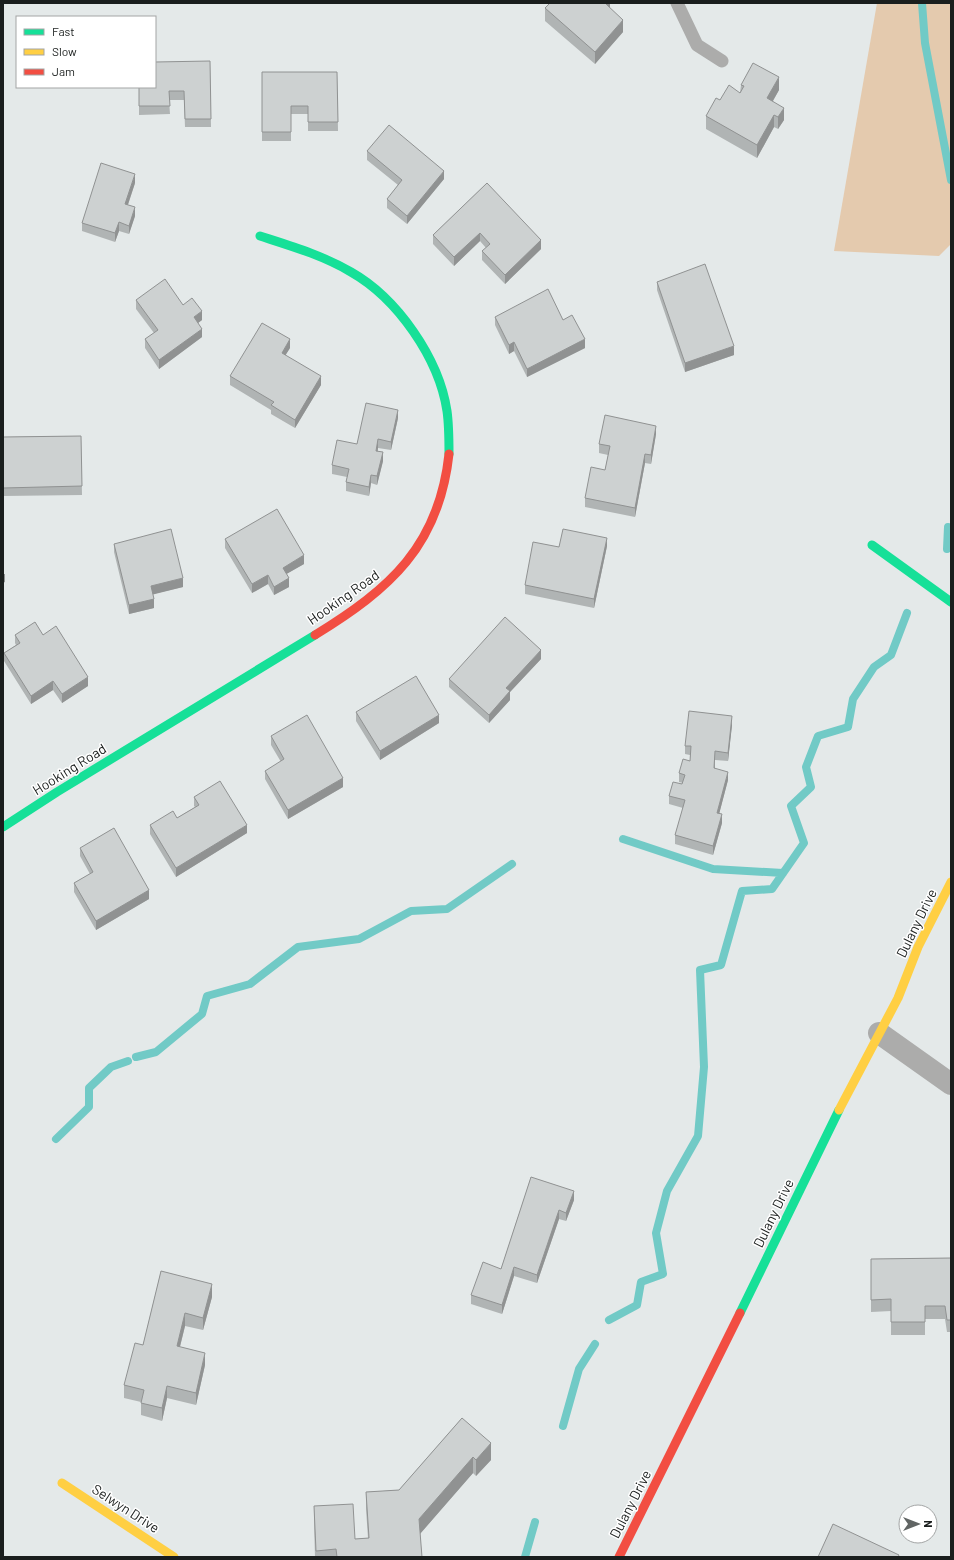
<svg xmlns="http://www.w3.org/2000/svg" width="954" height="1560" viewBox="0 0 954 1560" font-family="Barlow,sans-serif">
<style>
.green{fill:#e4caae}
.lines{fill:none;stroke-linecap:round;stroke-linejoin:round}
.stream{stroke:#71cac6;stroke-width:8}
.lane{stroke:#acacab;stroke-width:13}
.street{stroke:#acacab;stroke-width:22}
.fast{stroke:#16e098;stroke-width:9}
.slow{stroke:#ffcf43;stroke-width:9}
.jam{stroke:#f24e42;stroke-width:9}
.wall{fill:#b0b4b4}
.shaded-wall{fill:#909292}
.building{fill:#cdd1d1;stroke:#909292}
.labels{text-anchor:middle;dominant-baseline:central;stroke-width:3;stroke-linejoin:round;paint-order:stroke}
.street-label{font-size:14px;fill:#1a1e1d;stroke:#fff}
</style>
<rect width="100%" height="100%" fill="#e4e9e9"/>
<!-- green -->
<path class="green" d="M877,3h74v241l-12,12 -105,-5z"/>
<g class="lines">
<!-- stream -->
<path class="stream" d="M922,3l3,40 26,137
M947,549l1,-22
M623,839l90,30 70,4
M136,1057l20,-5 46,-38 5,-18 43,-12 48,-37 61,-8 52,-28 36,-2 65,-45
M56,1139l33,-32v-19l22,-21 17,-6
M609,1320l28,-15 4,-23 22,-8 -7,-41 11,-42 31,-55 6,-69 -4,-97 21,-5 21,-74 30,-2 32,-46 -13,-37 20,-19 -5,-20 12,-31 30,-9 5,-28 21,-32 17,-12 16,-42
M563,1426l16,-57 16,-25
M525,1557l10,-35"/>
<!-- lane -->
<path class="lane" d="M677,3l20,42 25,16"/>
<!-- street -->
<path class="street" d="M879,1033l72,51"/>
<!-- fast -->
<path class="fast" d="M260,236c31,10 62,19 91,36 46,26 88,86 96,139 2,14 2,28 2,43
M872,545l79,57
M3,827l54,-35 258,-157
M740,1313l99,-203"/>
<!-- slow -->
<path class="slow" d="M839,1110l59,-112 20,-51 33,-65
M62,1483l112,74"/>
<!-- jam -->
<path class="jam" d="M315,635c75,-46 124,-89 134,-181
M619,1557l121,-244"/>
</g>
<!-- wall -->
<path class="wall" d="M610,3v5l13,24 -28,32 -50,-43v-13z
M210,61l1,66h-26l-1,-27h-15l1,14 -31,1v-28z
M262,72h75l1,59h-30v-17h-17v27h-29z
M741,85l38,5 -6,11 11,19 -6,9 -4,-2 -17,31 -51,-29v-13l14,-16 20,-7z
M367,151l77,28 -37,45 -20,-16v-9l11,-14 -31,-25z
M135,183l-7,22 7,11 -6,18 -10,-3 -4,11 -33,-11v-8z
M487,183l54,66 -36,35 -23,-24v-9l4,-3 -6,-7 -26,25 -21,-22v-9z
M657,282l77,73 -49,17 -28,-82z
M136,300l47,5 19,15 -4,3 4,14 -43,32 -14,-21v-9l9,-6 -18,-24z
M495,317l68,3 22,28 -58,29 -13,-26 -5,3 -14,-29z
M290,348l-5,7 36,30 -26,43 -24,-14v-4l-41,-25v-9z
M398,418l-7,32 -13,-2v3l5,10 -6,24 -6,-2 -2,13 -23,-5v-9l1,-5 -15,-3v-9l25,-21z
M656,434l-5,30 -6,-1 -10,54 -50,-10v-9l20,-28 3,-15 -9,-2v-9z
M81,436l1,59 -79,1v-59z
M225,539l79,25 -18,10 3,13 -15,8 -6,-11 -16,9 -27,-45z
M114,544l69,43 -30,7 1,14 -25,6 -15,-62z
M607,546l-13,62 -69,-14v-9l34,-38z
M15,635h28l45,51 -26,17 -9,-13 -22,14 -27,-43v-8l12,-8 -1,-2z
M541,659l-31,33v8l-21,23 -40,-36v-8z
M356,712l83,11 -59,37 -24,-39z
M732,725l-4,36 -13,-1v8l13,12 -9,34 3,9 -9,32 -38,-11v-9l8,-27 -14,-4v-8l13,-12 1,-1 -4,-1v-9l11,-12v-6l-5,-1v-8z
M271,736l72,51 -55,32 -23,-40v-8l16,-9 -10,-17z
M194,797l53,36 -71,44 -26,-43v-9l27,-7 18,-11 -1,-1z
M80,848l69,51 -53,31 -22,-38v-9l16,-9 -10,-18z
M531,1177l43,23 -8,21 -7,-2 -22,64 -23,-7 -12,38 -31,-10v-9l30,-26z
M951,1258v74h-4l-2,-13h-20v16h-34v-24l-20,1v-53z
M161,1271l51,26 -9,33 -18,-4 -5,21 25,18 -9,40 -29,-7 -5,23 -21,-6v-13l-17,-4v-13l19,-40z
M462,1418l29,42 -15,16 -3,-3 -53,61 2,23h-107l-1,-35v-16l41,33 13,-1 -2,-29v-17l33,-2z"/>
<!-- shaded-wall -->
<path class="shaded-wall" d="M606,3h4v6l-4,-5z
M623,20v12l-28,32v-12z
M779,77v13l-12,21v-13z
M784,108v12l-6,9v-12z
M774,115v12l-17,31v-13z
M444,171v8l-37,45v-8z
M135,174v9l-10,30v-9z
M135,207v9l-6,18v-8z
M119,222v9l-4,11v-9z
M480,233v8l-26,25v-9z
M541,240v9l-36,35v-9z
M202,311v9l-8,6v-9z
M202,329v8l-43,32v-9z
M290,339v9l-8,13v-8z
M585,339v9l-58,29v-8z
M514,342v9l-5,3v-9z
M734,346v9l-49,17v-9z
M321,376v9l-26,43v-8z
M398,410v8l-7,32v-8z
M656,426v8l-5,30v-9z
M378,439v9l-2,12v-9z
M383,452v9l-6,24v-9z
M645,454v9l-10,54v-9z
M371,475v8l-2,13v-9z
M607,538v8l-13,62v-9z
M304,555v9l-21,12v-8z
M3,574h2v8l-2,1z
M268,575v9l-16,9v-9z
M183,578v9l-32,8v-9z
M289,578v9l-15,8v-8z
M154,599v9l-25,6v-9z
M541,650v9l-31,33v8l-21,23v-8l17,-27z
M88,677v9l-26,17v-9z
M53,681v9l-22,14v-8z
M439,715v8l-59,37v-9z
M732,716v9l-4,36v-8z
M715,751v9l-1,16v-8z
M728,772v8l-11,42v-9z
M343,778v9l-55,32v-9z
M722,814v9l-9,32v-9z
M247,825v8l-71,44v-9z
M149,890v9l-53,31v-9z
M574,1191v9l-8,21v-8z
M559,1210v9l-22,64v-8z
M514,1267v9l-12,38v-9z
M212,1284v13l-9,33v-12z
M185,1313v13l-8,32v-12z
M205,1353v12l-9,40v-12z
M167,1386v12l-5,23v-13z
M491,1443v17l-15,16v-16z
M473,1457v16l-54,62v-16z"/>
<!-- building -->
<path class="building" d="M550,3h56v1l17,16 -28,32 -50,-44z
M210,61l1,58h-26l-1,-28h-15l1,15h-31v-19h16v-25z
M753,63l26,14 -12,21 17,10 -6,9 -4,-2 -17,30 -51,-29 10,-18 4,2 9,-15 11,8 4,-7 -3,-1z
M262,72h75l1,50h-30v-16h-17v26h-29z
M389,125l55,46 -37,45 -20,-17 15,-19 -35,-29z
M101,163l34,11 -10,30 10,3 -6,19 -10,-4 -4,11 -33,-10z
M487,183l54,57 -36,35 -23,-24 8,-7 -10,-11 -26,24 -21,-22z
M705,264l29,82 -49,17 -28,-81z
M165,279l18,26 9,-7 10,13 -8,6 8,12 -43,31 -14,-21 13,-9 -22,-30z
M548,289l15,31 9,-5 13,24 -58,30 -13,-27 -5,3 -14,-28z
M262,323l28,16 -8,14 39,23 -26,44 -24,-15 3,-3 -44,-26z
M366,403l32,7 -7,32 -13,-3 -2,12 7,1 -6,24 -6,-1 -2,12 -23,-5 3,-13 -17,-4 5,-25 20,4z
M605,415l51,11 -5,29 -6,-1 -10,54 -50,-10 6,-31 14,3 5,-24 -11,-2z
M81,436l1,50 -79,2v-51z
M277,509l27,46 -21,13 6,10 -15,9 -6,-12 -16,9 -27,-45z
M171,529l12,49 -32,8 3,13 -25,6 -15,-61z
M563,529l44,9 -13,61 -69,-14 8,-43 26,5z
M505,617l36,33 -35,38 4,3 -21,24 -40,-36z
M35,622l8,13 13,-9 32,51 -26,17 -9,-13 -22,15 -27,-43 16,-10 -5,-8z
M416,676l23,39 -59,36 -24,-39z
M689,711l43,5 -4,37 -13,-2 -1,17 14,4 -11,41 5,1 -9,32 -38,-11 10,-35 -16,-4 4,-14 9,2 3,-9 -6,-2 4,-14 7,2 1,-15h-6z
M307,715l36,63 -55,32 -23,-39 19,-12 -13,-23z
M220,781l27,44 -71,43 -26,-43 23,-14 4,7 22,-13 -5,-8z
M114,828l35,62 -53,31 -22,-38 19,-11 -13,-24z
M531,1177l43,14 -8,22 -7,-3 -22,65 -23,-8 -12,38 -31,-10 12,-33 18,7z
M951,1258v62h-4l-2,-14h-20v16h-34v-23l-20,1v-41z
M161,1271l51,13 -9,34 -18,-5 -8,33 28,7 -9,40 -29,-7 -5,22 -21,-5 3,-13 -20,-5 11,-42 8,2z
M462,1418l29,25 -15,17 -3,-3 -54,62 3,38h-85l-1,-8 -20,2 -2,-45 39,-2 2,35 14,-1 -3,-46 33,-2z
M833,1524l66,31 -1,2h-80z"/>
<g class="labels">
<!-- street labels -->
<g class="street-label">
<text transform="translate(343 597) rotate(-35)">Hooking Road</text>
<text transform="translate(69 769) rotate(-32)">Hooking Road</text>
<text transform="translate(916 923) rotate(-64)">Dulany Drive</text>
<text transform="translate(773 1213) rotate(-64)">Dulany Drive</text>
<text transform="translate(630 1504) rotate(-63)">Dulany Drive</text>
<text transform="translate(126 1508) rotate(33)">Selwyn Drive</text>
</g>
</g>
<!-- border -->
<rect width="954" height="1560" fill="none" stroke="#1a1e1d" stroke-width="8"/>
<!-- legend -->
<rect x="16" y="16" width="140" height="72" fill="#ffffff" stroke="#a3a5a5"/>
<rect x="24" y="29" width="20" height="6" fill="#16e098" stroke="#a3a5a5"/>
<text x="52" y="36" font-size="12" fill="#1a1e1d">Fast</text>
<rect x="24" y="49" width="20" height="6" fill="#ffcf43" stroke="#a3a5a5"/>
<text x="52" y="56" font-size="12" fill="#1a1e1d">Slow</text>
<rect x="24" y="69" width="20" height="6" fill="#f24e42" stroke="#a3a5a5"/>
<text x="52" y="76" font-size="12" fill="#1a1e1d">Jam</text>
<!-- north arrow -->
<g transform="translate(918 1524) rotate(90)"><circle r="19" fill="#ffffff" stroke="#a3a5a5"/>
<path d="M0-3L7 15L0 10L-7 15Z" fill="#616564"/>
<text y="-6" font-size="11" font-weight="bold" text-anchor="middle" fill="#1a1e1d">N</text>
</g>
</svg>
